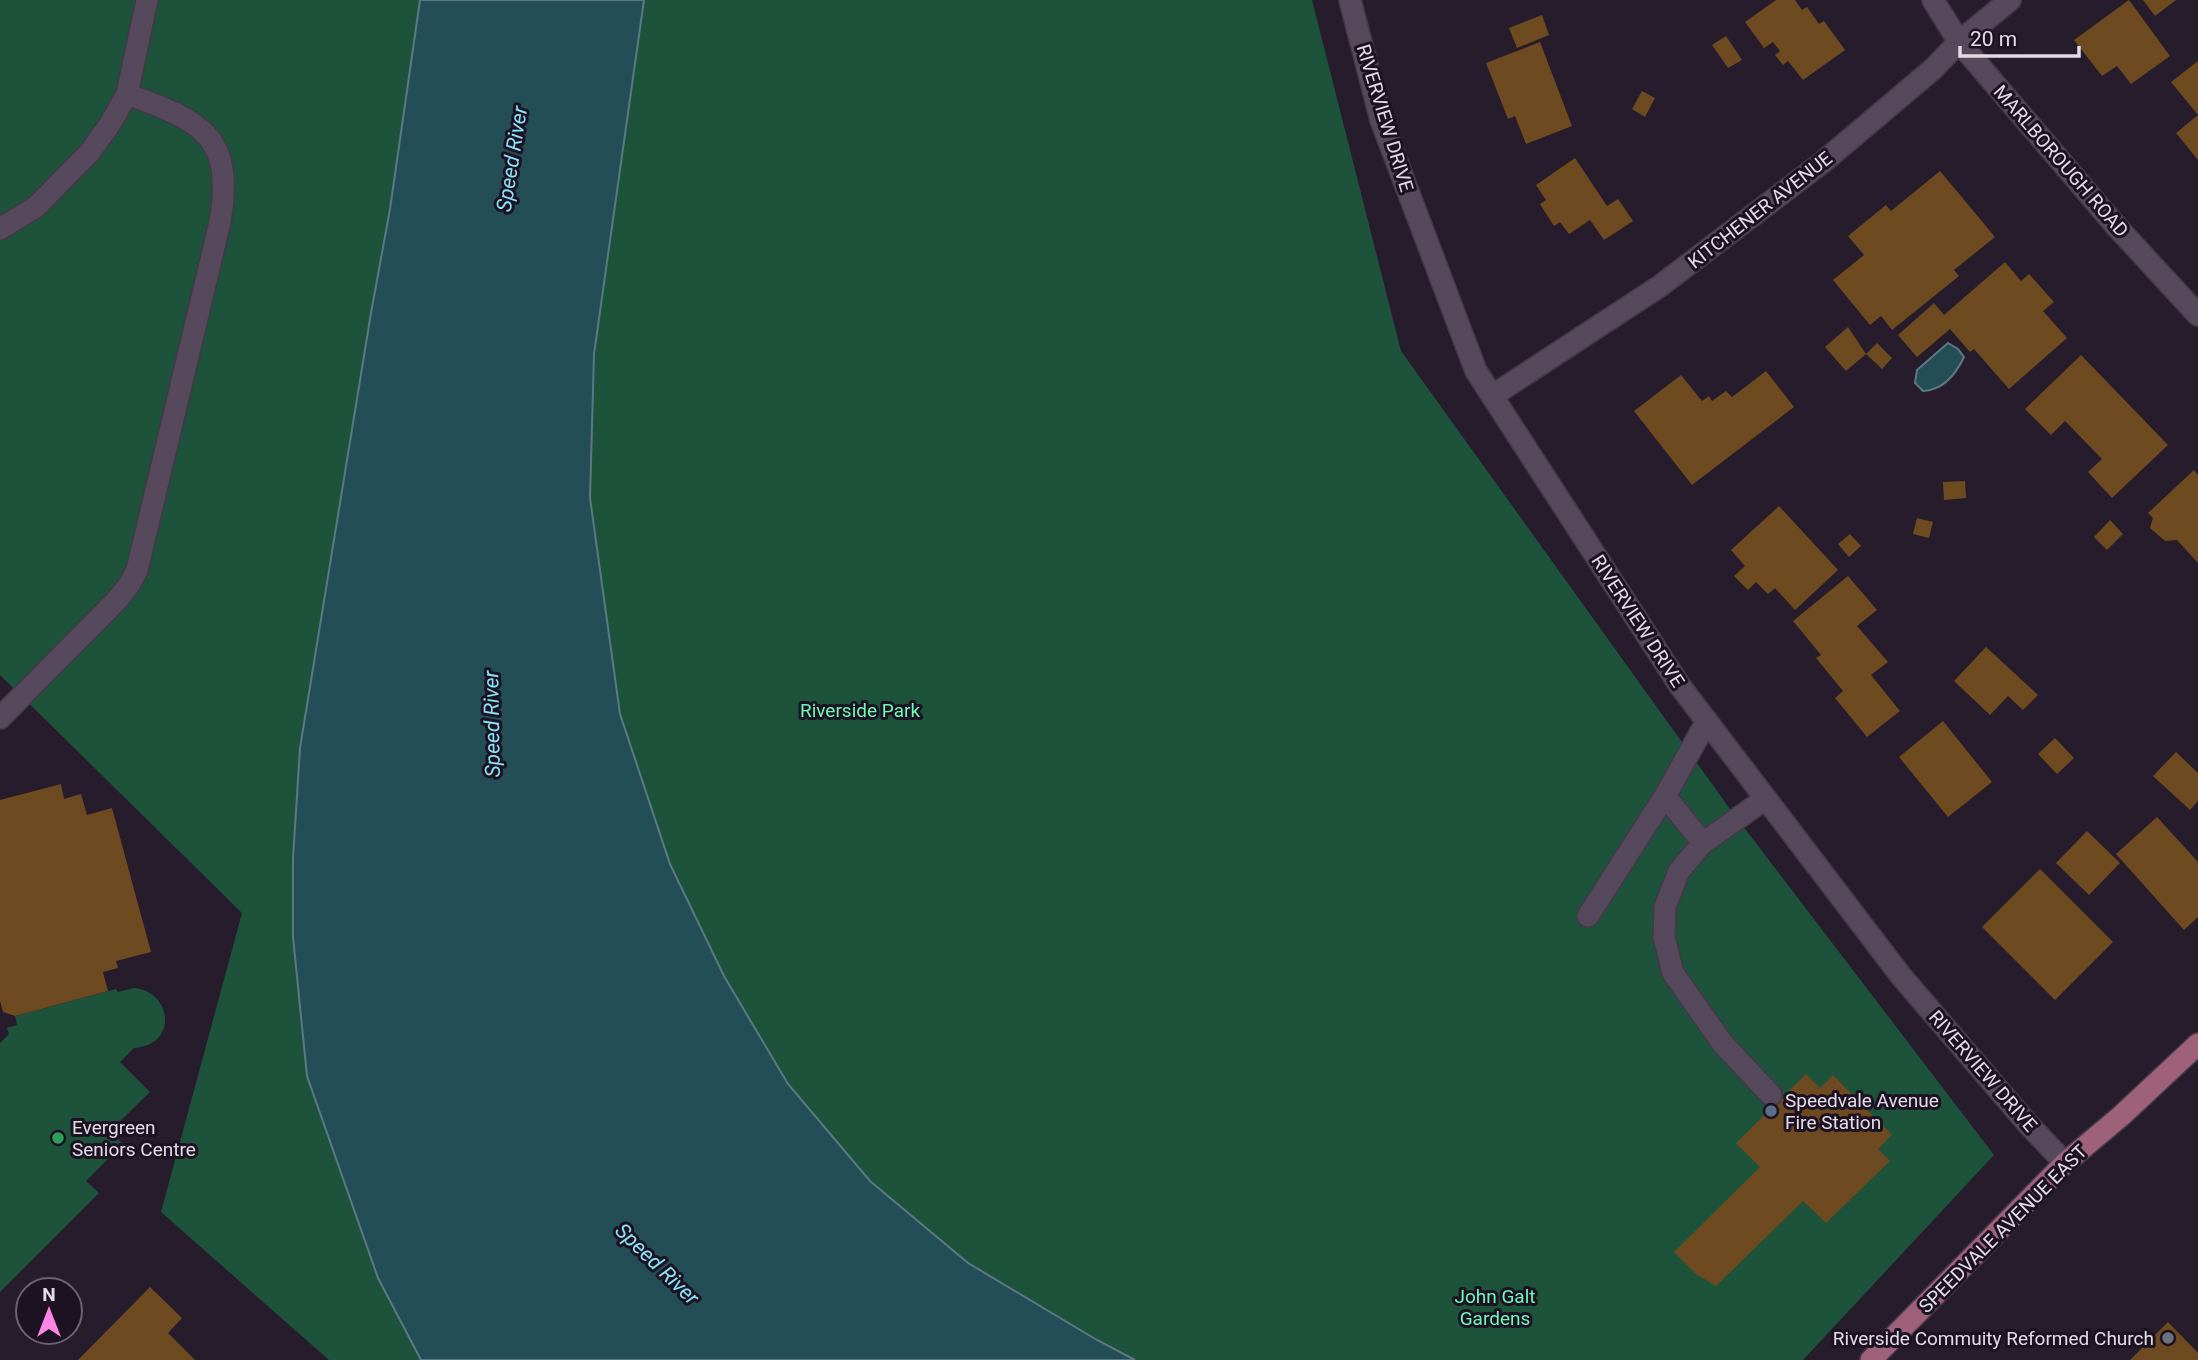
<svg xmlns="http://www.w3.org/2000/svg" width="2198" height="1360" viewBox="0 0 2198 1360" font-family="Roboto,sans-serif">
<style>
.green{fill:#1c533a}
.water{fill:#234e57;stroke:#5d7882;stroke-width:2}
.building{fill:#6e4a20}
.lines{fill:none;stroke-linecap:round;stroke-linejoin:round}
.minor-casing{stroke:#433946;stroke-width:24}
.major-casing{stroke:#433946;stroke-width:24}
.minor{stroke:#56495b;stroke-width:21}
.major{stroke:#9e6179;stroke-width:21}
.service-dot{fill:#5c6f8a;stroke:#1d1222;stroke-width:2.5}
.leisure-dot{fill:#2e9e5b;stroke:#1d1222;stroke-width:2.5}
.worship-dot{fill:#6b7280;stroke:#1d1222;stroke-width:2.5}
.labels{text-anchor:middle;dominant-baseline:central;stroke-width:6;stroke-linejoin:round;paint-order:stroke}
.street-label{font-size:19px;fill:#e3dbe6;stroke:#1d1222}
.park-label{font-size:19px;fill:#6bfab9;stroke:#1d1222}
.poi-label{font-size:19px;fill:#e3dbe6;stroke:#1d1222;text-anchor:start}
.water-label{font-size:21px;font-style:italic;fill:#86e3f8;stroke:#1d1222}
</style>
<rect width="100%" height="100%" fill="#271c2c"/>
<!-- green -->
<path class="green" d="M0,0h1312l89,351 329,458 264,346 -191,205h-1474l-168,-148 81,-299 -242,-238z
M134,988c39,4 44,57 0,60l-14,14 30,30 -40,39 13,13 -37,37 13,12 -99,99v-249l9,-9 -2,-6 10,-3 -2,-9 101,-27 2,3z"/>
<!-- water -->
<path class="water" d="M420,0h224l-50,354 -4,144 30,216 50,150 54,112 64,108 82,97 98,82 129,77 38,20h-714l-43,-82 -71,-202 -14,-139v-78l7,-111 71,-435 19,-104z
M1948,343l10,6 6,8c-8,17 -21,33 -41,34l-8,-8 2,-13z"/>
<!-- building -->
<path class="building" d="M1776,0h19l7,10 5,-3 12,17 5,-3 21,29 -42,30 -15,-19 -5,4 -8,-10 5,-4 -7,-9 -9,6 -19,-26z
M2129,0l41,56 -39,28 -14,-18 -15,10 -28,-36z
M2143,0h33l-21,16z
M1542,15l7,20 -32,13 -8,-20z
M1726,36l16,24 -14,8 -16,-23z
M1540,42l32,84 -46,18 -11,-28 -7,3 -22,-56z
M2198,61v54l-27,-33z
M1642,91l13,7 -10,19 -13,-8z
M2198,115v45l-22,-27z
M1575,158l32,48 11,-7 15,22 -29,19 -14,-20 -21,14 -9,-12 -6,4 -14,-22 6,-4 -10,-15z
M1940,171l55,66 -41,33 5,6 -67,54 -11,-14 -11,9 -37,-45 31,-25 -16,-19 38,-31 5,6z
M2005,262l16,19 8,-7 25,28 -11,9 24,27 -58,51 -35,-40 -4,3 -20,-23 -33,28 -19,-22 36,-32 10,12z
M1848,327l18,27 -20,17 -21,-24z
M1877,343l15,15 -10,11 -16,-15z
M2081,355l87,90 -56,53 -24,-26 14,-13 -37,-38 -14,14 -26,-26z
M1766,371l28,36 -102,78 -58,-74 47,-36 21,26 7,-5 3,5 14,-10 6,6z
M2194,470l4,5v88l-21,-23 -12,1 -15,-13 3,-10 -5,-5z
M1965,481l1,17 -22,2 -1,-18z
M1779,506l59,64 -43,40 -20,-22 -7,6 -12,-12 -8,8 -14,-14 11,-10 -14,-16z
M1917,518l16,4 -4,16 -16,-4z
M2110,520l13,14 -16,16 -13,-13z
M1850,534l11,12 -12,11 -11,-13z
M1848,576l29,34 -20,16 31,36 -17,13 29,36 -33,26 -32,-39 8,-7 -27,-33 5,-3 -28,-34z
M1986,647l52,48 -15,15 -15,-14 -18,19 -36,-34z
M1943,721l49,61 -44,35 -49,-60z
M2055,738l19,20 -17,16 -19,-20z
M2176,752l22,21v28l-8,9 -37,-34z
M61,784l3,15 17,-5 6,21 25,-7 39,144 -35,9 2,7 -15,4 5,19 -93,25 -12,-4 -3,-11v-201z
M2157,817l41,45v55l-14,13 -68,-76z
M2087,831l33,32 -31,32 -33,-32z
M2040,869l73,73 -58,58 -73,-73z
M1806,1074l14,14 13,-13 59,60 -14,14 12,12 -64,62 -23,-22 -87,85 -20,-12 -22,-22 86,-85 -24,-24z
M150,1287l32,31 -14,15 27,27h-117z
M2168,1322l30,31v7h-68z"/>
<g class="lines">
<defs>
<path id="minor" d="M1350,0l31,120 95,251 204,315 221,290 126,147 38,40
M1933,0l26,42 157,184 82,89
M0,229l37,-23 53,-54 20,-28 17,-30 20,-94
M1492,396l168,-110 163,-124 110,-93 26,-27 51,-42
M0,718l117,-118 12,-15 8,-15 83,-348c15,-88 -20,-101 -93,-128
M1665,796l38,47 62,-44
M1703,843l-24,28 -14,36 -1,30 9,36 50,71 48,51
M1588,916l77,-120 42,-75"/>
<path id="major" d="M1871,1360l194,-197 56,-47 77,-72"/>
</defs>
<!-- minor casing -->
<use href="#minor" class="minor-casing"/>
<!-- major casing -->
<use href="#major" class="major-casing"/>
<!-- minor -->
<use href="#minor" class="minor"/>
<!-- major -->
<use href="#major" class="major"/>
</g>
<!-- markers -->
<circle class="service-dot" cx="1771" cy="1111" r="7"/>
<circle class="leisure-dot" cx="58" cy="1138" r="7"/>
<circle class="worship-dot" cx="2168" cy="1338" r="7"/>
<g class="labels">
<!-- street labels -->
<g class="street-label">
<text transform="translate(1385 118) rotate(73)">RIVERVIEW DRIVE</text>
<text transform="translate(2061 161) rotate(49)">MARLBOROUGH ROAD</text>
<text transform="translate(1760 210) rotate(-38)">KITCHENER AVENUE</text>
<text transform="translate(1638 621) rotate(57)">RIVERVIEW DRIVE</text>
<text transform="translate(1983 1071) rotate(49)">RIVERVIEW DRIVE</text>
<text transform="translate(2003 1229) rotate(-45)">SPEEDVALE AVENUE EAST</text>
</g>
<!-- park labels -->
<g class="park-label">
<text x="860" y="710">Riverside Park</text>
<text x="1495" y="1296">John Galt<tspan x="1495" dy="22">Gardens</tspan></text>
</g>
<!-- poi labels -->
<g class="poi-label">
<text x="1785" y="1100">Speedvale Avenue<tspan x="1785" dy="22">Fire Station</tspan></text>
<text x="72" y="1127">Evergreen<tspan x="72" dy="22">Seniors Centre</tspan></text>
<text x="2154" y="1338" text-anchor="end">Riverside Commuity Reformed Church</text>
</g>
<!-- water labels -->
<g class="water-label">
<text transform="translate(512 159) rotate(-81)">Speed River</text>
<text transform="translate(492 724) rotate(-91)">Speed River</text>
<text transform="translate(657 1264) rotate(44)">Speed River</text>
</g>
</g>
<!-- north arrow -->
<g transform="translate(49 1311)"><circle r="33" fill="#1d1222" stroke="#6c6270" stroke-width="2"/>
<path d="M0-5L12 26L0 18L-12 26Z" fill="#fc86e3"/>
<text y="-10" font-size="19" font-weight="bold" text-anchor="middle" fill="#e3dbe6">N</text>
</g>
<!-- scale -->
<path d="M1960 46v10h119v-10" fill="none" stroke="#e3dbe6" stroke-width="3.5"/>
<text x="1970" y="46" font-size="21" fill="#e3dbe6" stroke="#1d1222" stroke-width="5" paint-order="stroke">20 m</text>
</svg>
